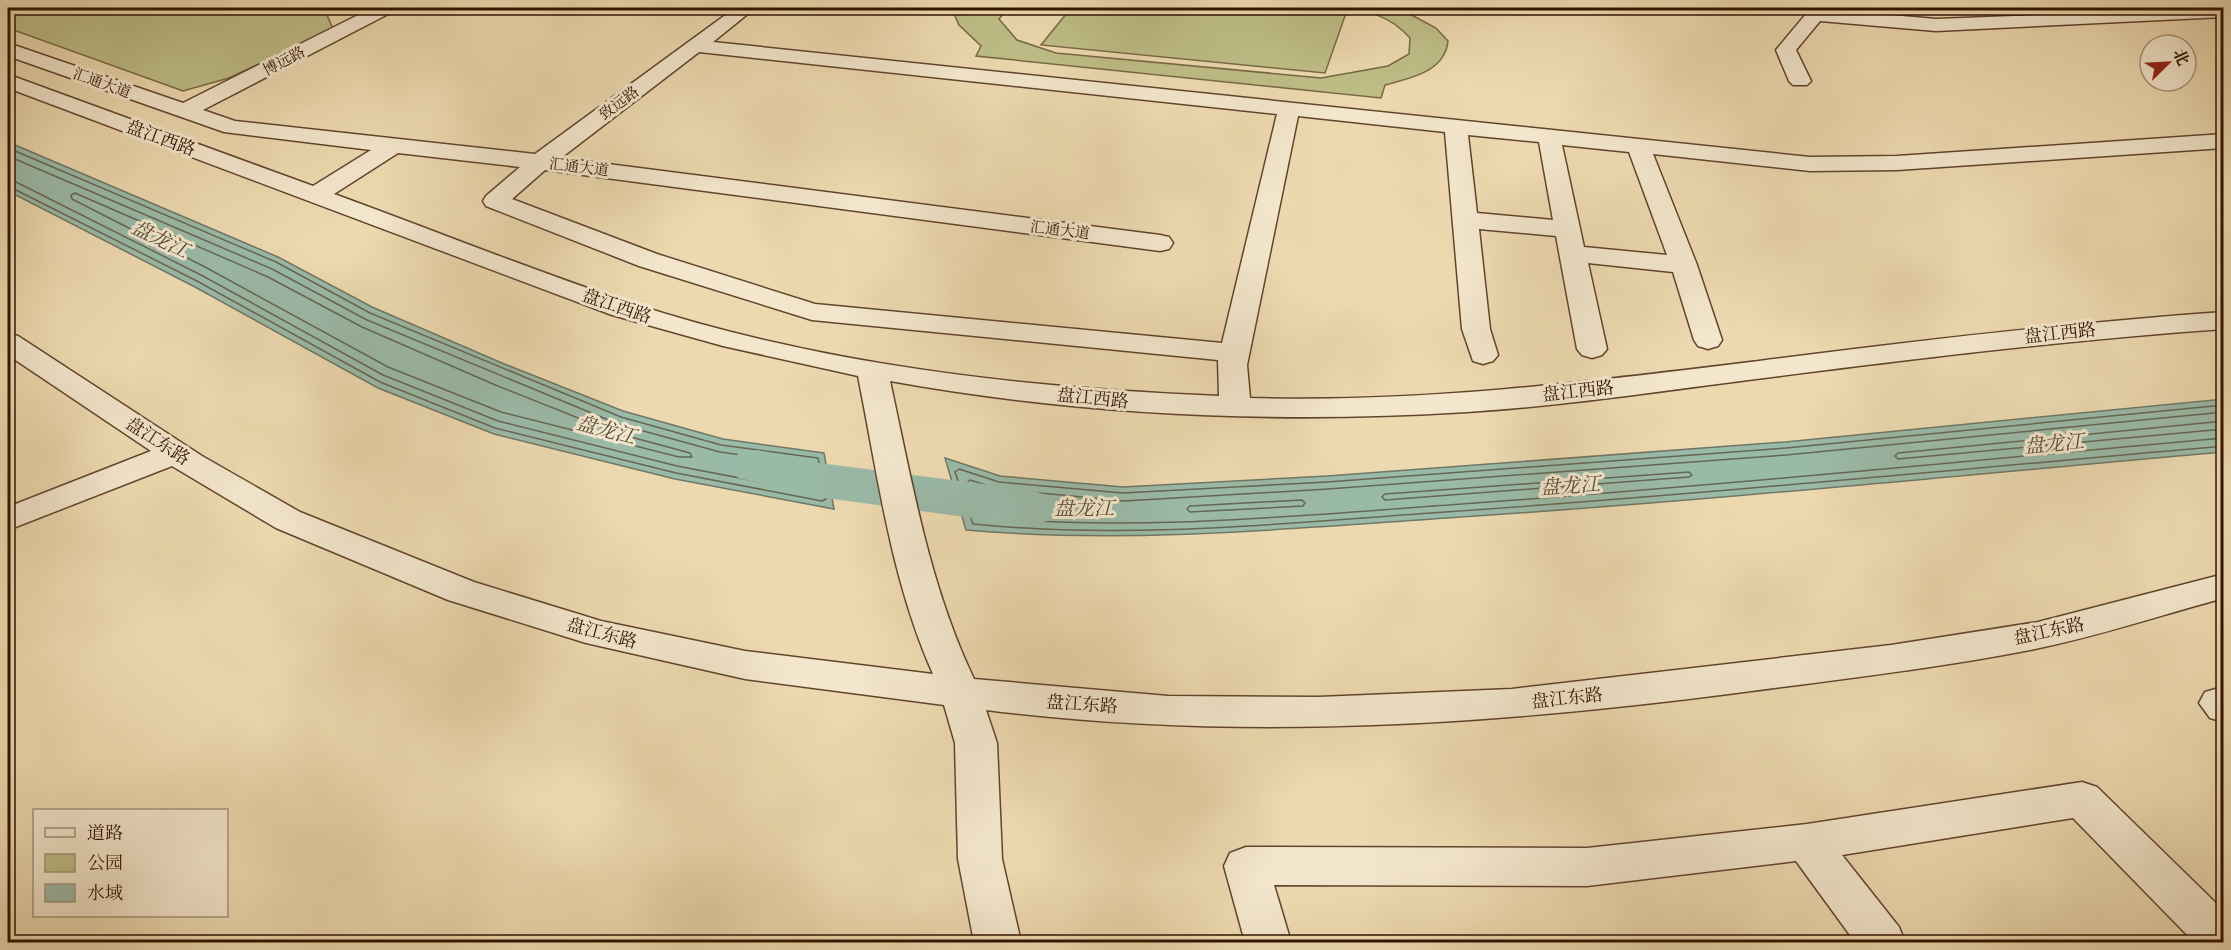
<svg xmlns="http://www.w3.org/2000/svg" width="2231" height="950" viewBox="0 0 2231 950" font-family="Alegreya,'Noto Serif SC',serif">
<style>
.green{fill:#bebe87;stroke:#786844;stroke-width:1.5}
.water{fill:#9abaa8;stroke:#707765;stroke-width:1.5}
.lines{fill:none;stroke-linecap:round;stroke-linejoin:round}
.shore{stroke:#666654;stroke-width:1.5}
.river{fill:#9abaa8;fill-rule:evenodd}
.minor-casing{stroke:#61442d;stroke-width:3}
.minor{fill:#f3e6cc;fill-rule:evenodd}
.labels{text-anchor:middle;dominant-baseline:central;stroke-width:6;stroke-linejoin:round;paint-order:stroke}
.far-street-label{font-size:15px;fill:#321301;stroke:#f3e6cc}
.street-label{font-size:18px;fill:#321301;stroke:#f3e6cc}
.water-label{font-size:20px;font-style:italic;fill:#564d3b;stroke:#f3e6cc}
</style>
<rect width="100%" height="100%" fill="#edd9b0"/>
<filter id="stains"><feTurbulence type="fractalNoise" baseFrequency=".00333" numOctaves="4"/><feColorMatrix values="0 0 0 0 .2 0 0 0 0 .09 0 0 0 0 .02 0 0 0 .5 -.17"/></filter>
<radialGradient id="worn" r=".72"><stop offset=".6" stop-color="#630" stop-opacity="0"/><stop offset="1" stop-color="#630" stop-opacity=".3"/></radialGradient>
<!-- green -->
<path class="green" d="M8,8h316l9,21 -104,49 -46,13 -175,-63z
M961,8h47l-9,11 18,21 39,13 265,25 67,-12 21,-12 1,-16c-19,-22 -41,-27 -69,-30h81v5l-16,-1 30,16 12,13c-3,31 -38,37 -63,44l-4,13 -405,-42 5,-10 -22,-21 -4,-9z
M1071,8h209l66,5 -21,60 -284,-28z"/>
<!-- water -->
<path class="water" d="M8,142l270,115 94,50 130,56 121,48 100,28 101,14 10,56 -159,-30 -181,-45 -116,-46 -183,-101 -187,-96z
M2224,399l-1,53c-258,23 -517,49 -776,66 -160,11 -320,26 -481,12l-21,-72 55,18 123,11 204,-11 458,-34z"/>
<g class="lines">
<!-- shore -->
<path class="shore" d="M8,148l268,114 94,51 251,104 100,28 97,13 8,41 -4,2 -146,-28 -181,-45 -115,-46 -183,-101 -189,-95
M8,156l264,113 95,51 251,104 102,28 91,13 5,25 -3,2 -136,-26 -179,-45 -115,-46 -182,-100 -193,-97
M75,193l193,84 94,50 131,57 123,49 74,20 2,4h-13l-178,-45 -113,-45 -183,-100 -133,-68 -1,-4z
M2224,405l-438,43 -459,34 -204,11 -124,-11 -40,-13 -4,3 18,52c157,16 315,-1 472,-12 260,-18 519,-43 779,-66
M2224,412l-438,43 -458,34 -204,12 -126,-12 -28,-9 -3,3 11,34c156,15 314,-1 470,-12 259,-18 517,-44 776,-67
M2224,421l-326,32 -3,3 3,3 326,-30
M769,468l34,5 2,5 -3,2 -34,-6 -2,-4z
M1689,472l3,3 -3,2 -304,23 -3,-3 3,-3z
M984,494l14,4 99,9 2,4 -57,3 -56,-5 -6,-11z
M1302,500l3,3 -2,3 -113,6 -3,-3 3,-3z"/>
<!-- river -->
<path class="river" d="M757,450l62,13 211,27 20,6 8,12 -8,12 -20,6 -211,-29 -81,-19 -8,-12 8,-12z"/>
<defs>
<path id="minor" d="M372,8h22l-2,4 -189,98 32,11 300,33 200,-146h20l-42,34 1097,115 87,-1 327,-22v14l-327,22 -87,1 -157,-17 44,111 25,75 -4,6 -10,3 -10,-3 -4,-6 -21,-68 -85,-9 19,86 -5,6 -10,3 -10,-3 -5,-6 -21,-113 -77,-7 11,100 8,26 -5,6 -10,3 -10,-3 -11,-32 -17,-197 -147,-16 -51,249 3,33c171,5 339,-16 509,-37 155,-20 309,-38 465,-49v17c-160,11 -318,31 -476,51 -94,12 -187,26 -281,32 -192,12 -388,3 -577,-31 22,101 39,204 84,298l194,17 151,1 193,-8 379,-44 147,-23 186,-48v24c-63,17 -125,38 -189,51 -96,19 -194,30 -291,43 -252,33 -505,50 -758,18l11,33 5,116 19,83h-47l-16,-83 -3,-116 -11,-38 -199,-26 -159,-36 -138,-43 -172,-72 -104,-62 -164,64v-23l143,-56 -143,-96v-22l10,3 184,120 98,56 174,70 127,39 144,30 188,23c-42,-94 -55,-198 -75,-298l-135,-30 -111,-31 -604,-227v-13l7,2 298,109 58,-36 -147,-18 -216,-76v-13l175,60zM699,52l578,62 -55,229 -407,-39 -158,-50 -145,-55 33,-29 615,81 9,-2 4,-6 -4,-6 -9,-2 -599,-77zM1468,135l71,7 14,78 -76,-7zM1562,145l67,7 38,103 -83,-8zM398,153l122,14 -34,29 -3,5 3,5 153,60 173,54 406,40 1,36c-197,-8 -399,-31 -588,-93 -100,-33 -198,-73 -297,-109z
M1811,8l125,11 288,-11v9l-288,14 -116,-10 -24,29 15,31 -4,4h-14l-4,-4 -13,-31z
M2219,688l5,2v32l-14,-4 -11,-15 6,-11z
M2082,782l15,5 127,124v31h-30l-121,-124 -231,37 57,72 6,15h-50l-59,-81 -209,25 -313,-1 17,57h-46l-21,-76 6,-13 16,-6 341,1 220,-24z"/>
</defs>
<!-- minor casing -->
<use href="#minor" class="minor-casing"/>
<!-- minor -->
<use href="#minor" class="minor"/>
</g>
<g class="labels">
<!-- far-street labels -->
<g class="far-street-label">
<text transform="translate(284 61) rotate(-28)">博远路</text>
<text transform="translate(102 83) rotate(20)">汇通大道</text>
<text transform="translate(619 103) rotate(-37)">致远路</text>
<text transform="translate(579 167) rotate(7)">汇通大道</text>
<text transform="translate(1060 230) rotate(7)">汇通大道</text>
</g>
<!-- street labels -->
<g class="street-label">
<text transform="translate(161 138) rotate(20)">盘江西路</text>
<text transform="translate(617 306) rotate(19)">盘江西路</text>
<text transform="translate(2060 333) rotate(-6)">盘江西路</text>
<text transform="translate(1578 391) rotate(-6)">盘江西路</text>
<text transform="translate(1093 398) rotate(6)">盘江西路</text>
<text transform="translate(158 441) rotate(33)">盘江东路</text>
<text transform="translate(2049 631) rotate(-12)">盘江东路</text>
<text transform="translate(602 633) rotate(15)">盘江东路</text>
<text transform="translate(1567 698) rotate(-6)">盘江东路</text>
<text transform="translate(1082 704) rotate(4)">盘江东路</text>
</g>
<!-- water labels -->
<g class="water-label">
<text transform="translate(160 239) rotate(26)">盘龙江</text>
<text transform="translate(606 430) rotate(15)">盘龙江</text>
<text transform="translate(2054 444) rotate(-5)">盘龙江</text>
<text transform="translate(1570 486) rotate(-4)">盘龙江</text>
<text x="1084" y="508">盘龙江</text>
</g>
</g>
<!-- margin -->
<rect width="2231" height="950" fill="none" stroke="#edd9b0" stroke-width="30"/>
<rect x="9" y="9" width="2213" height="932" fill="none" stroke="#321301" stroke-width="3"/>
<rect x="15" y="15" width="2201" height="920" fill="none" stroke="#321301" stroke-width="1.5"/>
<!-- legend -->
<rect x="33" y="809" width="195" height="108" fill="#f3e6cc" stroke="#a6927b" stroke-width="1.5"/>
<rect x="45" y="828" width="30" height="9" fill="#f3e6cc" stroke="#a6927b" stroke-width="1.5"/>
<text x="87" y="839" font-size="18" fill="#321301">道路</text>
<rect x="45" y="854" width="30" height="18" fill="#bebe87" stroke="#a6927b" stroke-width="1.5"/>
<text x="87" y="869" font-size="18" fill="#321301">公园</text>
<rect x="45" y="884" width="30" height="18" fill="#9abaa8" stroke="#a6927b" stroke-width="1.5"/>
<text x="87" y="899" font-size="18" fill="#321301">水域</text>
<!-- north arrow -->
<g transform="translate(2168 63) rotate(66)"><circle r="28" fill="#f3e6cc" stroke="#a6927b" stroke-width="1.5"/>
<path d="M0-4.5L10 22L0 15L-10 22Z" fill="#8f2418"/>
<text y="-9" font-size="16" font-weight="bold" text-anchor="middle" fill="#321301">北</text>
</g>
<rect width="100%" height="100%" filter="url(#stains)"/>
<rect width="100%" height="100%" fill="url(#worn)"/>
</svg>
